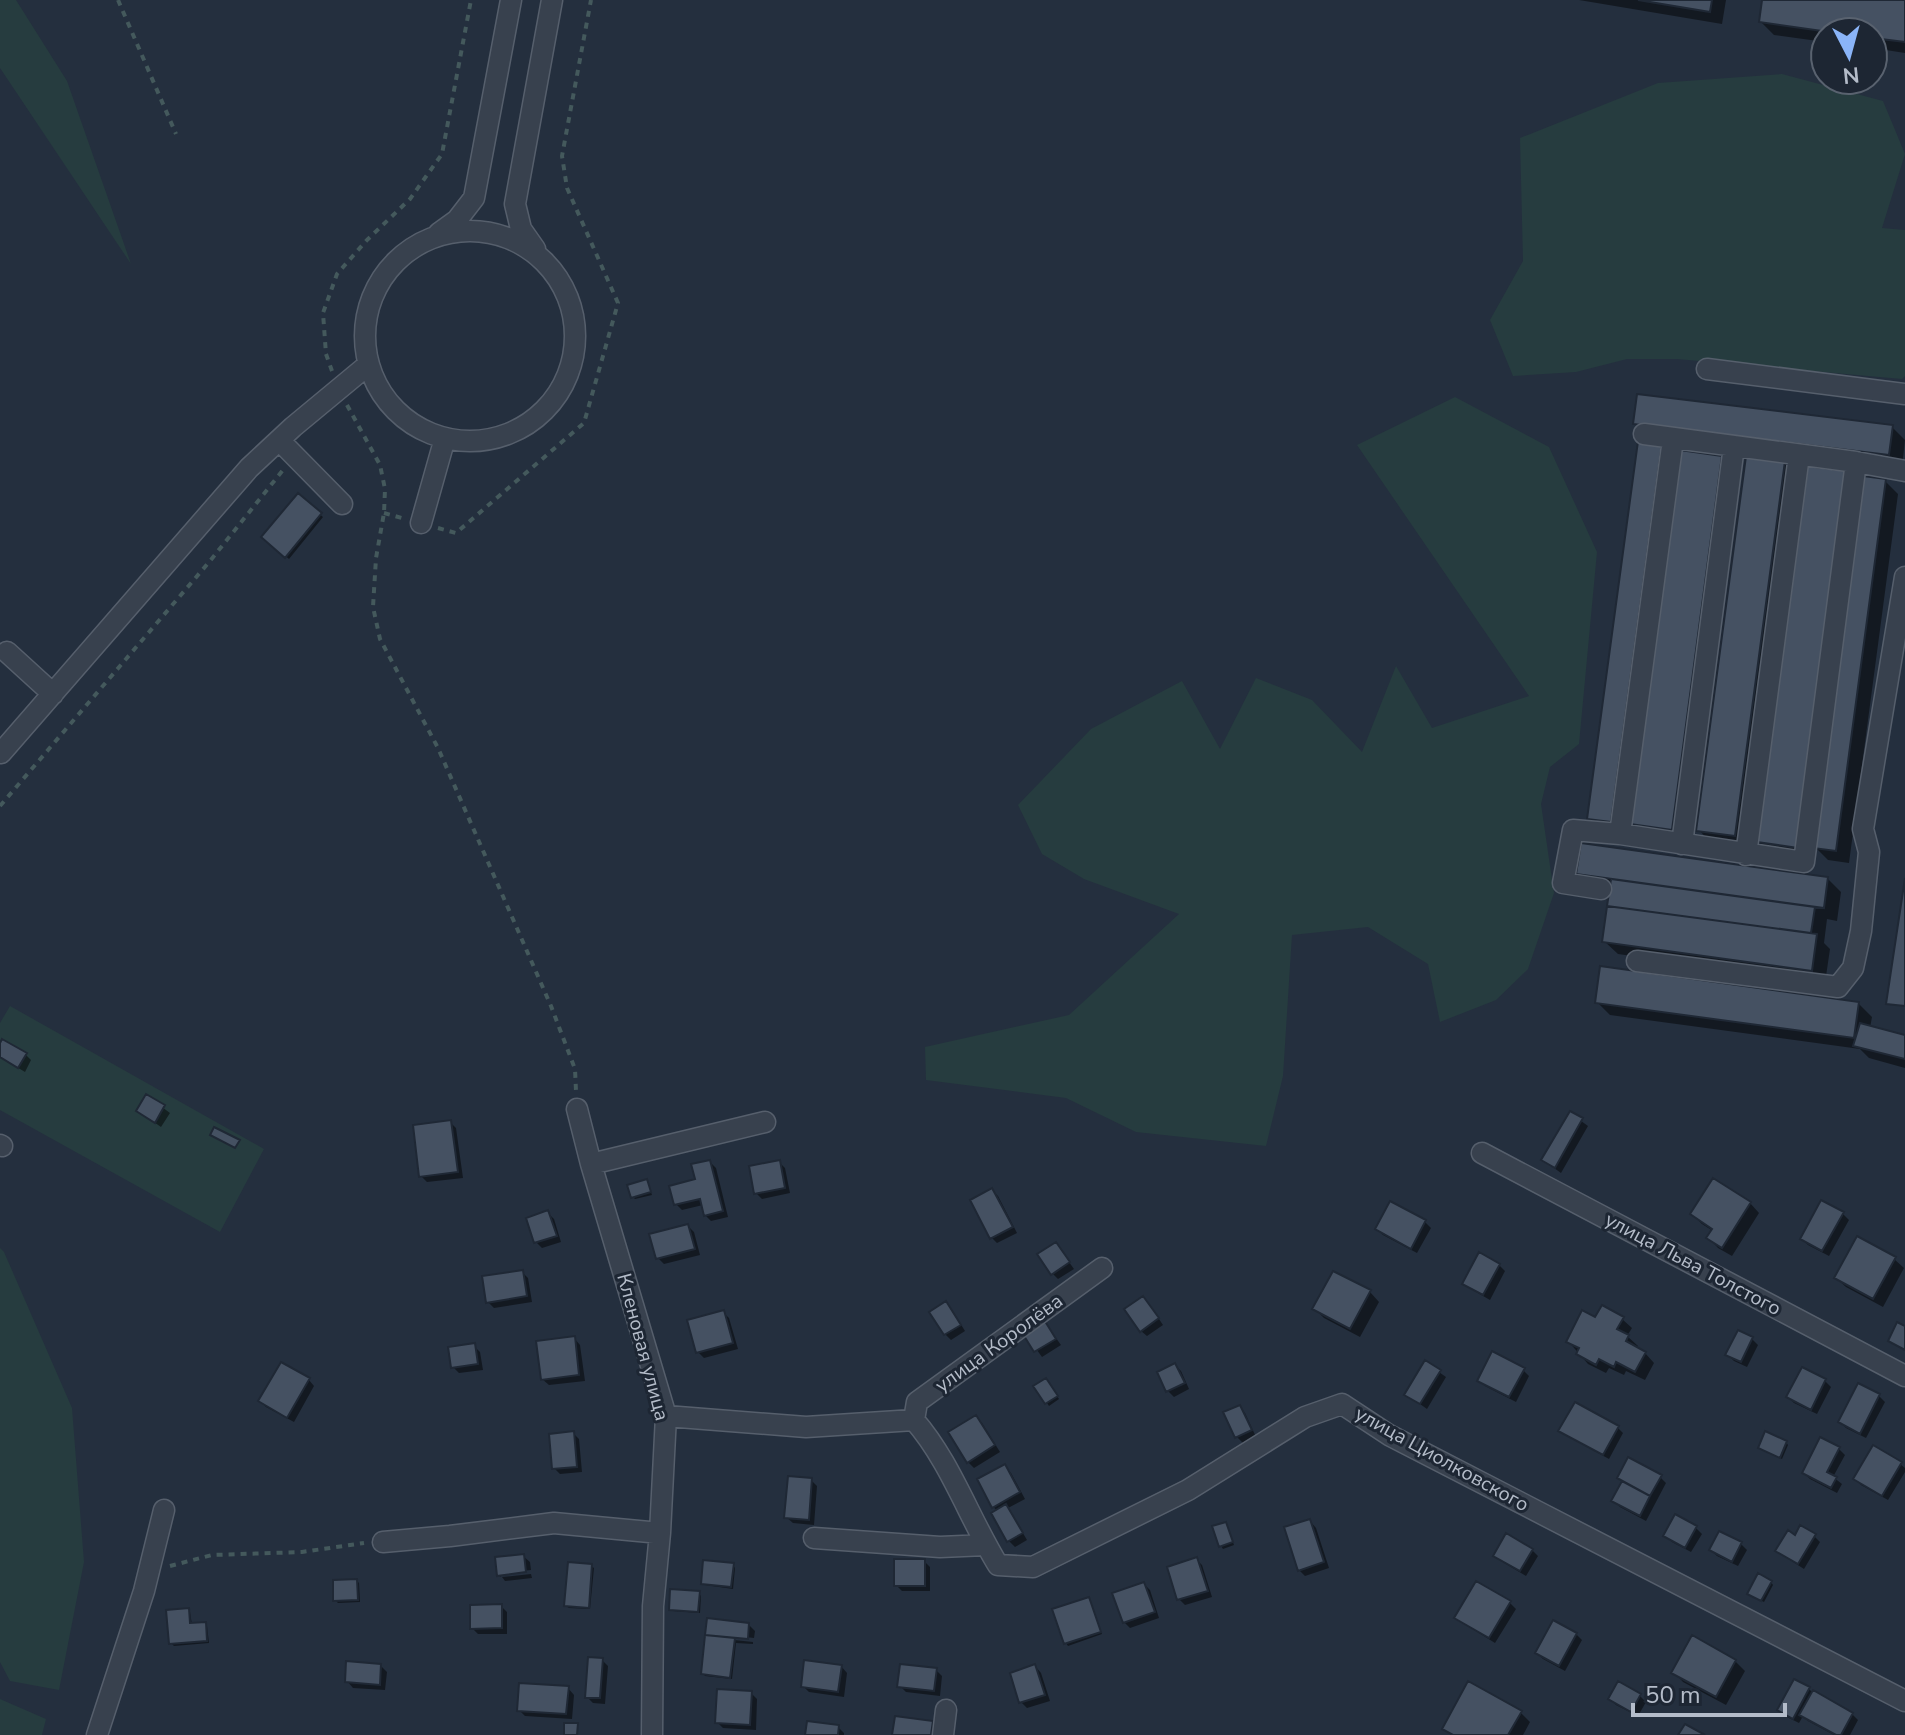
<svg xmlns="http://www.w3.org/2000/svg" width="1905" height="1735" viewBox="0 0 1905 1735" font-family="'Nunito Sans',sans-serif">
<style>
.green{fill:#263c3f}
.shadow{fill:#0007;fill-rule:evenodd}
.building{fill:#455162;stroke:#1f2835;stroke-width:2}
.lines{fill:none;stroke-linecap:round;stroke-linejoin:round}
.minor-casing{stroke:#565f6c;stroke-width:23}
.path{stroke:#44595c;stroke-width:4;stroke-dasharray:6 6;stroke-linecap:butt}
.minor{stroke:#38414e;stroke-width:20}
.labels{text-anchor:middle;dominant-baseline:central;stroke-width:6;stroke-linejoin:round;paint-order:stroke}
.street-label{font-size:20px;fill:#b4bcc9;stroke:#1d2633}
</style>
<rect width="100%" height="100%" fill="#242f3e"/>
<!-- green -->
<path class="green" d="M0,0h16l51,81 64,183 -131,-196z
M1782,74l101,27 22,53 -23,74 23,2v146l-3,3 -225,-20h-50l-51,13 -63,4 -23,-56 33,-59 -3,-123 138,-55z
M1455,397l94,50 48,105 -18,192 -29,23 -9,37 13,89 -26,76 -32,31 -56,22 -12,-58 -60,-37 -76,8 -9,141 -17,70 -130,-14 -70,-34 -140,-18 -1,-33 144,-32 110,-101 -95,-35 -42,-25 -24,-49 73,-76 91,-48 38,68 36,-71 56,22 50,52 34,-86 36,62 97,-32 -172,-251z
M10,1006l254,143 -44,83 -220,-122v-87z
M0,1248l4,4 68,156 12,154 -25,128 -49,-9 -10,-19z
M0,1699l46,20 -4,16h-42z"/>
<!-- shadow -->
<path class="shadow" d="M1579,0h147l-4,24z
M1764,0h141v53l-32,-5v-16h-48v10l-51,-7 -13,-13z
M1635,424l257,3 13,13 -3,27 -253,-30z
M1661,446l13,13 -50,376 -21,-3 -14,-14z
M1721,457l13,14 -49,371 -39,-5 -14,-13z
M1784,463l14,13 -50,372 -36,-4 -13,-14z
M1885,481l13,13 -49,369 -21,-3 -16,-16 -2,16 -38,-5 -13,-13z
M298,496l25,21 -34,42 -25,-22z
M1579,873l249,6 13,13 -4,29 -10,-2 -3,24 6,6 -5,34 -207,-29 -14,-13 8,-52 -20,-2z
M1597,1002l262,2 13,13 -2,11 35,9v31l-36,-10 -9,-9 -250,-34z
M0,1047l25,7 6,6 -6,12 -25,-15z
M147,1096l23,17 -9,14 -23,-16z
M1570,1113l18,13 -27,47 -18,-13z
M450,1122l6,6 7,50 -36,4 -6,-6z
M710,1162l6,6 12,49 -17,4 -6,-6 -2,-10 -21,5 -6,-6 22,-23z
M779,1162l6,6 5,25 -28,6 -6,-6z
M647,1181l5,14 -17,4 -2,-2z
M992,1190l6,6 19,37 -20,10 -6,-6z
M1750,1203l9,10 -27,43 -14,-8 -9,-10 4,-7 -11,-7 -10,-10z
M1391,1204l34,18 6,6 -14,25 -34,-18 -6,-6z
M548,1213l6,6 7,23 -19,6 -6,-6 -7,-23z
M1843,1214l6,6 -20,36 -21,-11 -6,-6z
M688,1226l6,6 6,23 -36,9 -6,-6z
M1056,1244l18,25 -16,10 -6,-6z
M1894,1259l10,9 -21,39 -37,-20 -10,-9z
M1499,1265l6,6 -15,29 -19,-11 -6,-6z
M522,1272l6,6 4,24 -38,6 -6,-6z
M1370,1292l9,10 -19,35 -36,-19 -9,-9z
M946,1304l6,6 13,21 -14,9 -6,-6z
M1149,1304l14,21 -16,11 -6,-5z
M723,1312l6,6 9,31 -34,9 -6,-6z
M1622,1319l10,9 -5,8 11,10 -2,3 9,4 9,10 -9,17 -19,-9 -2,4 -15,-7 -3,5 -18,-9 -20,-23 28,-21z
M1043,1320l18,25 -19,12 -18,-25z
M574,1338l6,7 5,36 -36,4 -7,-6z
M1752,1339l6,6 -11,22 -13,-6 -6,-6z
M474,1346l6,6 3,18 -24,3 -6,-6z
M1426,1363l20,14 -19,32 -21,-15z
M1175,1365l6,6 8,18 -15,8 -6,-6z
M1523,1370l6,6 -13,26 -31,-16 -6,-6z
M309,1380l5,6 -20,36 -28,-15 -6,-6z
M1825,1381l6,6 -14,27 -23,-11 -6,-6z
M1048,1382l11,17 -10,7 -13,-19z
M1859,1385l20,11 6,6 -19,36 -20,-10 -6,-6z
M1239,1407l6,6 11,24 -13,6 -6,-6 -11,-24z
M976,1417l6,6 18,29 -26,16 -6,-6z
M1617,1427l6,6 -14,26 -42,-23 -6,-6z
M573,1433l6,6 3,33 -22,2 -6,-6z
M1786,1442l2,3 -6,14 -22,-11z
M1839,1449l6,6 -12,22 9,7 -5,9 -27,-14 -6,-6z
M1900,1464l5,4v4l-17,28 -27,-15 -5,-6z
M1005,1467l6,6 14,26 -17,9 19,32 -12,7 -6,-6 -11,-30 -5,-4z
M1619,1477h41l6,6 -20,38 -26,-14 -6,-6 10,-19z
M811,1480l6,6 -3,39 -21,-2 -7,-6z
M1310,1521l6,7 13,40 -24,8 -6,-6z
M1226,1524l8,21 -11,4 -2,-3z
M1696,1528l6,6 -11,18 -19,-10 -6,-6z
M1814,1536l6,6 -16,27 -20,-13 -6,-5 17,-14z
M1741,1544l6,6 -9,16 -21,-10 -6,-6z
M1532,1550l6,6 -12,20 -25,-15 -6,-6z
M523,1556l7,6 1,8 -30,3v4l-2,-2z
M1196,1559l6,6 10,32 -27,8 -6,-6 -10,-31z
M924,1561l6,6v24h-28l-6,-6z
M733,1565l2,3 -2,21 -28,-4 -2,-2z
M591,1566l3,2 -4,41 -21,-1 -3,-2z
M531,1574l1,4 -27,3 -3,-4z
M357,1581l2,2 1,19 -22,1 -3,-3z
M1771,1582l2,3 -9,17 -12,-6z
M1144,1584l6,6 9,28 -29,10 -6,-6z
M699,1593l2,3 -1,17 -27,-2 -2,-2z
M1090,1601l12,33 -34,12 -2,-3z
M1510,1603l6,6 -21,34 -32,-20 -6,-6z
M501,1606l6,6v22h-29l-6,-6z
M188,1610l2,2 2,13 13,-1 2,2 2,17 -35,3 -3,-3z
M749,1625l6,6 -1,7 -24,-3 4,5 19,2v2l-17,-1 -4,36 -27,-3 -2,-3 7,-36 -3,-3zM711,1633l16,2v4l-16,-1z
M1576,1634l6,6 -17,31 -22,-12 -6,-6z
M602,1660l6,6 -3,38 -12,-1 -6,-6z
M1735,1661l10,10 -19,34 -43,-23 -9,-10z
M381,1666l6,6 -2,18 -32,-2 -6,-7z
M841,1666l6,7 -3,24 -35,-5 -6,-6z
M1035,1666l6,7 9,28 -23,7 -6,-6z
M936,1670l6,6 -2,20 -34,-4 -6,-6z
M1618,1684l22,12 6,6 -8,14 -22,-11 -6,-6z
M568,1688l6,7 -2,24 -47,-3 -6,-6z
M1809,1689l4,4 39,21 6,6 -8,15h-16l-26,-14 -5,-5 -4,7 -14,-7 -6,-6z
M751,1693l6,6 -1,31 -33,-2 -6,-6z
M1520,1712l10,10 -7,13h-72l-7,-7z
M838,1727l6,6v2h-37z"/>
<!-- building -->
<path class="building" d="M1638,0h74l-2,12z
M1762,0h143v42l-32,-4v-6h-44l-70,-10z
M1637,394l256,31 -4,30 -256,-31z
M1638,441l24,3 -51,378 -24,-3z
M1680,450l42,6 -50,374 -42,-6z
M1746,456l39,5 -50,375 -39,-5z
M1807,466l41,5 -50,377 -41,-6z
M1863,476l23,3 -50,372 -23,-3z
M298,493l24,20 -37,45 -24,-21z
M1581,843l247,34 -4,31 -248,-34z
M1905,878v128l-19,-2z
M1611,879l204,28 -4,26 -204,-27z
M1607,906l210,28 -5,37 -210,-29z
M1600,966l259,36 -5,36 -259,-35z
M1860,1023l45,12v24l-52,-13z
M2,1039l25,14 -9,15 -18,-11v-14z
M146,1094l19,11 -10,18 -19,-12z
M1570,1111l13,7 -28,50 -14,-8z
M451,1120l7,52 -39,5 -6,-52z
M214,1127l26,13 -5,8 -25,-13z
M710,1160l13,51 -19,5 -4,-17 -26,6 -5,-19 26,-7 -4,-15z
M780,1160l5,28 -31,6 -5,-28z
M1713,1178l38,24 -29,46 -16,-10 6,-9 -22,-15z
M647,1179l4,13 -20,6 -4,-13z
M992,1188l21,39 -23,12 -20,-39z
M1821,1200l23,12 -22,39 -22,-12z
M1390,1201l36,19 -15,29 -36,-20z
M548,1210l9,26 -23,7 -8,-25z
M688,1224l7,25 -39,10 -7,-25z
M1857,1236l39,21 -23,42 -39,-21z
M1056,1242l14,20 -19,13 -14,-21z
M1479,1252l21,12 -17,31 -21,-11z
M523,1270l4,26 -41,7 -4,-27z
M1333,1271l38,19 -21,39 -38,-20z
M1143,1296l16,22 -19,14 -16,-23z
M946,1301l15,24 -17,10 -15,-23z
M1602,1305l22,12 -7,12 12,6 -3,6 20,11 -11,20 -19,-10 -2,5 -15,-8 -3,6 -20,-11 3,-6 -13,-6 16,-32 13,7z
M724,1310l9,33 -37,10 -9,-33z
M1043,1318l13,21 -22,13 -13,-21z
M1897,1322l8,4v24l-17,-9z
M1738,1330l15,7 -12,25 -16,-7z
M575,1336l4,39 -38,5 -5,-39z
M475,1343l3,21 -27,4 -3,-21z
M1492,1351l33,17 -16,29 -32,-16z
M1425,1360l16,10 -21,34 -16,-9z
M281,1362l29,16 -23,40 -29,-17z
M1175,1363l10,20 -19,9 -9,-20z
M1802,1367l24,12 -15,31 -25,-13z
M1046,1378l12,18 -13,8 -12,-18z
M1858,1383l22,11 -20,40 -22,-12z
M1575,1402l44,24 -16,29 -45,-24z
M1240,1405l12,25 -17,8 -12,-26z
M976,1415l19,30 -28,18 -19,-31z
M574,1431l3,36 -25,2 -3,-35z
M1765,1431l22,10 -7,17 -22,-10z
M1820,1437l20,10 -13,25 10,5 -6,11 -29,-15z
M1873,1445l29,17 -20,34 -29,-17z
M1628,1457l34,18 -12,21 -33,-18z
M1005,1464l15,28 -28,16 -15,-29z
M788,1476l24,2 -3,42 -25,-2z
M1622,1481l28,15 -10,20 -29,-15z
M1006,1504l17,29 -16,9 -16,-29z
M1675,1514l22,12 -12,22 -22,-12z
M1310,1519l14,43 -26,9 -14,-44z
M1226,1522l7,20 -14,5 -7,-21z
M1800,1525l16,9 -18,30 -23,-13 13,-21 7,5z
M1719,1531l23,11 -10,20 -23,-12z
M1506,1533l27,16 -13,22 -27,-15z
M524,1554l2,18 -29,4 -2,-19z
M1197,1557l11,34 -31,9 -10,-33z
M894,1559h31v27h-31z
M703,1560l31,3 -3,24 -30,-3z
M568,1562l24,2 -3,44 -25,-2z
M1758,1573l14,8 -11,20 -14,-7z
M357,1579l1,21 -25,1v-21z
M1476,1581l35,20 -22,37 -35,-20z
M1144,1582l11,30 -32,11 -11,-30z
M670,1589l30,2 -2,21 -29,-2z
M1089,1597l12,35 -37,12 -12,-35z
M502,1604v24l-32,1v-24z
M189,1608l1,15 16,-1 1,19 -38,3 -3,-34z
M707,1618l42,5 -1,16 -43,-4z
M1553,1620l24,13 -18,33 -24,-13z
M705,1635l30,3 -5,40 -29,-4z
M1692,1635l44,25 -20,37 -45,-24z
M588,1657l15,1 -3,40h-15z
M804,1660l38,5 -4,27 -37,-5z
M346,1661l35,3 -1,21 -35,-3z
M900,1664l37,4 -3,23 -37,-4z
M1035,1664l10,31 -26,8 -9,-30z
M1794,1679l16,8 -17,32 -16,-9z
M1468,1681l54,30 -14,24h-55l-11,-6z
M1618,1681l23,13 -10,18 -23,-13z
M519,1683l50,3 -3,28 -49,-3z
M717,1689l35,2 -2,34 -35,-2z
M1813,1690l40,23 -12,22h-5l-37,-20z
M895,1716l38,5 -2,14h-39z
M807,1721l32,4 -1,10h-33z
M564,1723h14l-1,12h-13z
M1685,1724l20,11h-27z"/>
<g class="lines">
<defs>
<path id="minor" d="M365 336a105 105 0 1 1 210 0a105 105 0 1 1-210 0Z
M439,233l18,-13 17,-22 37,-198
M535,249l-14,-20 -6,-25 37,-204
M1707,369l198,25
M1644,434l212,28 49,9
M279,440l63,64
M421,523l24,-85
M7,652l46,42
M1,753l248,-285 44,-41 76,-63
M1620,834l53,-395
M1682,844l52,-398
M1746,855l53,-400
M1601,889l-38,-6 10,-53 47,4 184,28 52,-400
M1637,961l201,26 15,-19 8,-37 8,-79 -6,-23 42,-252
M577,1109l14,55 75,252 -6,117 -7,73 -1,129
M0,1145l2,1
M1482,1153l423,223
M591,1164l174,-42
M666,1416l140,11 108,-7 3,-18 185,-134
M914,1420c36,41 55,98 84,145l35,2 155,-77 117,-73 37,-13 47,31 516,266
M814,1538l126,9 46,-2
M383,1542l67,-6 104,-13 106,10
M97,1735l47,-144 20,-81
M943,1735l3,-25"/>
</defs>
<!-- minor casing -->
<use href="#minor" class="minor-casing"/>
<!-- path -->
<path class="path" d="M118,0l58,134
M332,371l-6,-17 -3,-41 14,-39 30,-34 43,-41 32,-45 29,-154
M347,405l33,60 5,24 -1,24 -8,45 -3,49 7,32 58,109 113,258 24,63 1,22
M384,513l18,5
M438,528l18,5 128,-110 34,-120 -51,-115 -5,-32 29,-156
M0,806l210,-245 73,-91
M170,1566l42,-11 90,-3 62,-9"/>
<!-- minor -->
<use href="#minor" class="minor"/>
</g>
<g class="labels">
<!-- street labels -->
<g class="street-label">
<text transform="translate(1693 1264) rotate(28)">улица Льва Толстого</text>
<text transform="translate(999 1343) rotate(-36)">улица Королёва</text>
<text transform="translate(643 1347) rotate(75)">Кленовая улица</text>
<text transform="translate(1442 1459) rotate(29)">улица Циолковского</text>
</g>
</g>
<!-- north arrow -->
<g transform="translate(1849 56) rotate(174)"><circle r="38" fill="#1d2633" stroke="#59626f" stroke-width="2"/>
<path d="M0-6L14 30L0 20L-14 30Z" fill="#8ab4f8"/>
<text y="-12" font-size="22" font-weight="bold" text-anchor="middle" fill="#b4bcc9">N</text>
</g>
<!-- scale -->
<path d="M1633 1703v12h152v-12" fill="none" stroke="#b4bcc9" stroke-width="4"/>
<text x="1645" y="1703" font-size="24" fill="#b4bcc9" stroke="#1d2633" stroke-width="6" paint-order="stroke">50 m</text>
</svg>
